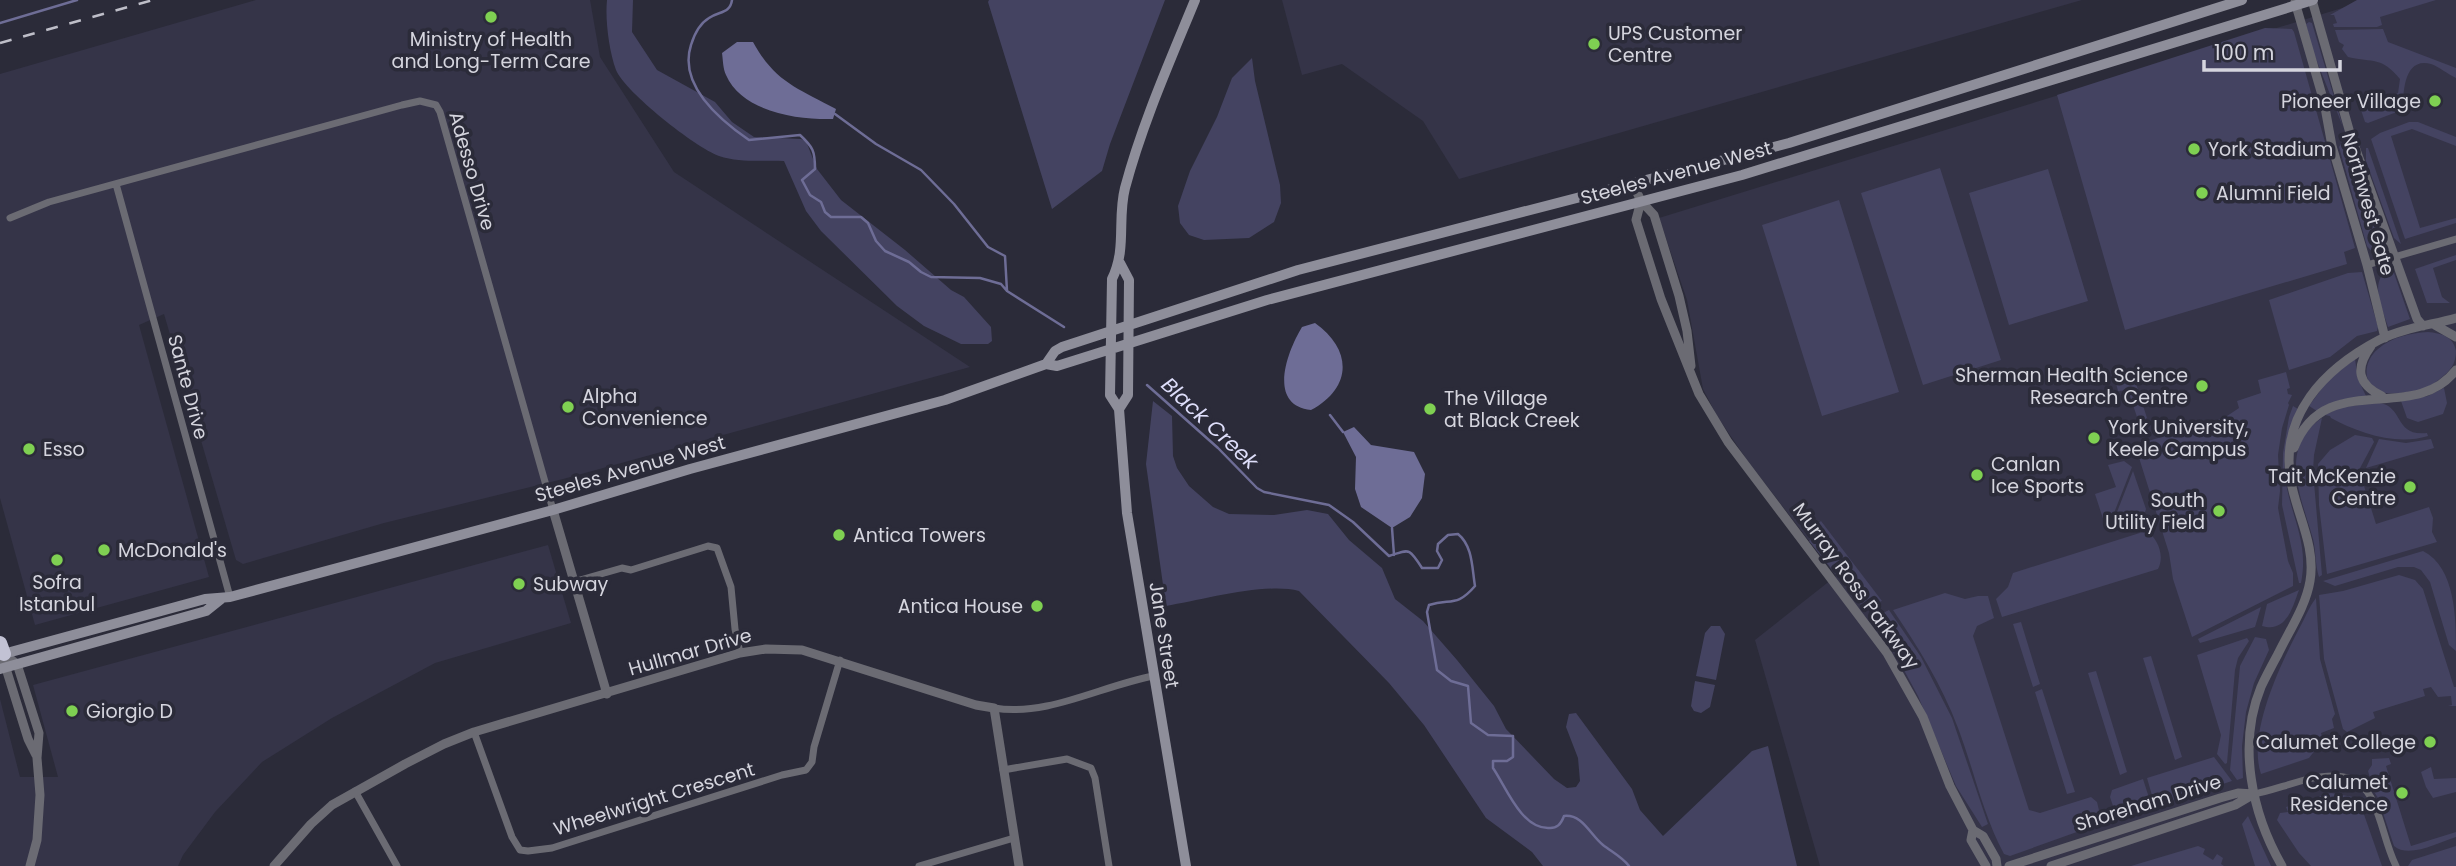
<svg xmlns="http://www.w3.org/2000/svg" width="2456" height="866" viewBox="0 0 2456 866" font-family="Poppins,sans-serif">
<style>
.built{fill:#353448}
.green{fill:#444361}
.water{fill:#6e6d96}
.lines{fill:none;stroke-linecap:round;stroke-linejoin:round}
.stream{stroke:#6e6d96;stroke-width:2.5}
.minor{stroke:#6b6b73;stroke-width:7}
.tertiary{stroke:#6b6b73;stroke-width:9}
.secondary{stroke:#8e8e9a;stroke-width:10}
.motorway{stroke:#c2c2d4;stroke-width:14}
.rail{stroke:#bebec8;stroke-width:2.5;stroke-dasharray:12 12;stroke-linecap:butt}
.poi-dot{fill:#7fd052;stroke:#2b2b39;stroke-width:2.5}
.labels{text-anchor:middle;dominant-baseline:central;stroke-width:7;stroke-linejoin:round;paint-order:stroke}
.poi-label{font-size:19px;fill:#d5d5de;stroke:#2b2b39;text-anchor:start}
.street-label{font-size:19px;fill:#d5d5de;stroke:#2b2b39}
.water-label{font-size:21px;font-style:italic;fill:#dedefa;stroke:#2b2b39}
</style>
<rect width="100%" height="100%" fill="#2b2b39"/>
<!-- built -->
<path class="built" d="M256,0h334l10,57 74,115 296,195 -407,112 -179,44 -141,41 -7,-4 -72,-246 -25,11 70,252 -174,48 -35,-127v-424z
M1282,0h800l-623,179 -36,-58 -81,-57 -40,11z
M2368,0h88v866h-636l-65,-226 81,-64 -89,-116 -30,-44 -14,-27 -16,-89 -28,-82z
M548,545l23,78 -136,40 -103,55 -70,44 -47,50 -32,43 -5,11h-178v-167l20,78h38l-25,-92z"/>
<!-- green -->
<path class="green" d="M607,0h26l-1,32 25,38 58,32 17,20 22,15 47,2 5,2 11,28 24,31 64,50 46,40 13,7 27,30 1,14 -4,3h-27l-37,-18 -27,-20 -76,-75 -15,-20 -22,-50c-21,-1 -44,2 -65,-5 -24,-9 -93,-63 -103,-86 -7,-19 -11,-50 -9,-70z
M989,0h176l-55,144 -8,27 -50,38 -64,-207z
M2357,0h79l-56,17 2,8 -5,2h-43l-1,-3 4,-1 -3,-8h-4z
M2309,22l3,1 31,104 -31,-78 -6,-25z
M2265,28l27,1 2,3 61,216 -11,4 3,12 -222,66 -68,-235z
M2383,29l5,13 68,26v10c-9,-4 -16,-11 -25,-14 -28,-7 -27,29 -29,46l-34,13 -3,-1 -7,-21 9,3 3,-8 11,5 17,-8 2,-14c-19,-23 -26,-16 -52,-22l-6,-8 2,-4 -5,-3 -4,-12z
M1252,58l3,23 25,104 1,18 -7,19 -25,16 -45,2 -15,-5 -9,-12 -2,-17 12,-35 27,-54 15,-39z
M2409,122h9l38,15v9l-44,-17 -21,7 29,92 36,-10v5l-51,16 -34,-100 9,-6z
M2342,142l6,4 37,106 -2,3 -9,-1 -7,-8 -28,-99z
M2366,148h2l33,96 -7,-6 -28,-77z
M1940,168l61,192 -78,25 -62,-192z
M2048,169l40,132 -79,24 -40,-132z
M1839,200l60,192 -77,24 -60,-191z
M2456,255v5l-23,8 9,29 8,6h-23l-12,-34z
M2389,270l5,3 16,46 -22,8c-5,-17 -20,-47 1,-57z
M2362,272l16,55 -1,4 -20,5 -27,21 -41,13 -20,-70 79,-27z
M2428,332c13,1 26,5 28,19 0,13 -6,20 -15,27 -9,8 -21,13 -34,14 -7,1 -14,2 -21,1 -25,-4 -24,-31 -8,-44 14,-12 32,-16 50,-17z
M2355,359l3,20 8,17 -26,4 -23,11 -8,-5 19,-26z
M2132,371l15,47 -6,3 -3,-1 -10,-30 -10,1 -2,-8 4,-9z
M2286,372l4,16 -3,1 1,5 4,1 -4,8 1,2 -7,23 -4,27 2,36 -2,17 10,53 5,12v13l-101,51 -19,-58 -4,-26 -34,-108 89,-27 15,-10 -2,-7 24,-8 -3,-13z
M2444,388l3,15 -4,11 -25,8 -11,-4 -6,-17 27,-5z
M1153,401l19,15 1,40 4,12 12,18 24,21 16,7 45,1 33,-5 21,4 21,26 33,28 13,31 28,22 34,39 37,46 12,23 48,50 13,9 9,-1 4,-6 -2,-23 -12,-31 3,-13 7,-1 56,76 8,21 23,26 89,-85 16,-5 29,120h-254l-11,-14 -46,-34 -62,-93 -35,-42 -90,-92c-33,-9 -97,9 -133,15l-20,-142z
M2379,403c25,3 15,34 48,30l1,3c-32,10 -69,-3 -97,-18l-1,-2 -5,-1 16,-8z
M2293,406l5,3c-10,23 -16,48 -12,74 6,36 23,60 15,100h-2l-17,-78 1,-52 6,-36z
M2322,418l-8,37 -1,16 9,104 -3,2c-4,-12 -3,-26 -6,-38 -11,-40 -36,-91 9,-121z
M2355,435l17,3 2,4 -15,28 17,54 53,-17 4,11 -1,14 5,10 -110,32 -8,-69 -1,-41 12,-14z
M2379,439l27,4 25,-4 3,9 -68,20z
M2124,461l8,6 -25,64 -12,-37 21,-7 -8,-22z
M2133,471l13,38c-4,16 -22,17 -36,21z
M1821,521l61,80 -12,4h-9l-52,-64 4,-4 -4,-6z
M2146,531c12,7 19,25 12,38l-156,48 -6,-18 12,-12 5,-14z
M2423,551c33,17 33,68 33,100l-7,-6 -19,-63 -9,-12 -7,-3h-16l-63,19 -12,-5z
M2399,575l16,5 8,9 31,98h2v19h-8l4,-1 -1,-9 -13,1 -7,-10 -8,2 2,7 -52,16 2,6 -28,14 -4,-3 -19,-70 -5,-64 24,-4z
M2299,590c-7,19 -13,43 -37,36l5,-22z
M1945,593l20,6 13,-3h10l6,22 -17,8 -4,10 56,174 11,3 51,-16 6,5 5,21 -92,33 -6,-2c-21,-39 -30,-84 -46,-126 -16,-43 -40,-81 -65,-118z
M2316,598l4,61 15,55 -3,5 2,9 -13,5 2,7 -14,18 -48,16c-14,-41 20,-111 39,-147 5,-9 9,-20 16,-29z
M2261,607l-6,20 -55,16 -2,-4z
M1889,610l32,47 31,61 36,106 -6,3 -26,-41 -38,-90 -20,-37 -22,-32 3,-12z
M2021,622l19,62 -7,3 -20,-63z
M1711,626h9l5,8 -9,46 -20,-4 9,-43z
M2255,637l11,2 3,11 -15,33 -8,29 -4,34 1,32 -6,2 -7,-10 10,-104z
M2247,638l2,3 -11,17 -3,12 -8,93 -2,1 -8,-10 4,-19 -24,-80z
M2151,656l31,101 -7,3 -32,-102z
M2096,671l31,101 -7,3 -32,-102z
M1695,681l20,4 -5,22 -9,6 -7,-2 -3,-5z
M2042,689l33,103 -8,2 -32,-102z
M2214,757l18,24 -77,25 -8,-28z
M2389,758l2,6 -5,2 25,80 45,-14v5c-17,5 -47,22 -62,9l-16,-48 -11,-17 3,-3 -2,-7 4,-6v-6z
M2431,767l3,12 22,-1v14l-23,6 -7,-11 -5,-15z
M2143,779l9,28 -35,11 -7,-21 2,-7z
M2331,793l22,4 7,6 22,63h-71l-12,-13 -22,-33 3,-7 8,-1 -2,-5z
M2248,816l23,50h-16l-13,-42z
M2198,846l7,3 -2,5 10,6 4,-6 6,4 -2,6 3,2h-93z
M2456,846v20h-48l4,-6z"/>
<!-- water -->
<path class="water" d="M737,42h16c22,40 44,46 83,67l-3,10c-35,1 -91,-7 -107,-44 -3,-6 -3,-15 -4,-22z
M1315,323c38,27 37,65 -4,87 -44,-5 -24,-58 -9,-83z
M1354,427l17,18 43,7 11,22 -3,24 -12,19 -18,11 -31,-21 -6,-18 1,-32 -13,-25z"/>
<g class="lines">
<!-- stream -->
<path class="stream" d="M732,0c-2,14 -13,11 -23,18 -10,6 -15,17 -18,27 -13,40 29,75 58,95l51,-5c13,12 15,16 15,34l-13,11 8,15 11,7 4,10 6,5h30l7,6 8,18 9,10 24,11 12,10 10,5 49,1 21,6 6,7 57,36
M0,23l77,-23
M835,114l41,30 45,26 33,34 34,43 17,9 2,35
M1147,385l71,63 39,40 7,4 65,13 24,17 36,34c20,-6 19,-10 33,12h16l4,-8 -5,-9 1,-7 10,-9 10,-1c15,12 14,35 17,52 -19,22 -24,12 -46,19l-2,7 10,58 14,11 17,5 3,37 17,12 25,1v21l-6,4h-14v7c13,19 28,60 55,60 9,1 13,-4 16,-12 19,-2 26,19 39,29 9,7 19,12 26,21
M1330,415l13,17
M1392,528l2,27"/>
<!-- minor -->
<path class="minor" d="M116,184l114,413
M10,218l39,-16 353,-97 18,-4 16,4 4,7 113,398
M2367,265l89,-26
M573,582l49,-14 9,2 77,-24 9,2 14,39 4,42 5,24
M994,708c53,9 107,-22 159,-32
M474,732l38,105 8,13 8,1 24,-3 230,-73 24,-5 6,-8 2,-15 26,-87
M1003,770l64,-11 24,9 4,10 14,88
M355,791l42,75
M2254,794c39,-7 99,-42 120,10 9,20 12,42 22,62
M919,866l95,-28"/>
<!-- tertiary -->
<path class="tertiary" d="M2312,0l38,133 67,186 6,7
M2295,2l29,100 8,44 35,119 18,73
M1633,184l8,17 13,14 25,81 8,35 4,35
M1641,201l-5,19 25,79 38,95 29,48 159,211 36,64 27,69 23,44 10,6 13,23 1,7
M2435,325l21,12
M2371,346c-16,22 -14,38 11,50
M2294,448c31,-81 119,-22 162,-78
M553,510l54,184
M4,654l13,10 22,69 -2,25 3,37 -3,45 -7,26
M4,662l24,77 8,16
M1973,830l-2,10 15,26
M274,866l37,-42 21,-19 73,-41 39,-20 30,-12 266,-79 26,-4 36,1 174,55 18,3 25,158
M2009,866l211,-68 18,-5 16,1
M2051,866l184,-61 17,-10
M2282,866c-30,-52 -45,-121 -21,-179 5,-11 11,-22 17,-33 11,-23 28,-48 32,-73 6,-35 -13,-66 -19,-99 -12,-67 33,-113 88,-142 24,-12 52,-15 77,-22"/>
<!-- secondary -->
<path class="secondary" d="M1046,364l11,2 210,-66 475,-125 571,-175
M1119,409l9,-14 1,-115 -9,-17
M0,655l205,-56 25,-2 323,-87 137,-41 255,-69 101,-36 9,-13 7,-4 236,-77 491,-127 453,-143
M0,669l206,-58 15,-12
M1186,866l-59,-353 -8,-104 -9,-14 2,-116c15,-30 5,-60 13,-91 17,-64 45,-127 70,-188"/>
<!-- motorway -->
<path class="motorway" d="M0,643l4,11"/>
<!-- rail -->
<path class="rail" d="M0,43l153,-43"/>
</g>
<!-- markers -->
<g class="poi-dot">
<circle cx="491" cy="17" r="7"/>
<circle cx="1594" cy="44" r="7"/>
<circle cx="2435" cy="101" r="7"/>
<circle cx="2194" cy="149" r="7"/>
<circle cx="2202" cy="193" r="7"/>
<circle cx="2202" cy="386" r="7"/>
<circle cx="568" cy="407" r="7"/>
<circle cx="1430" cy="409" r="7"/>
<circle cx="2094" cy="438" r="7"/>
<circle cx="29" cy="449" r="7"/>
<circle cx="1977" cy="475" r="7"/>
<circle cx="2410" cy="487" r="7"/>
<circle cx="2219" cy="511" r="7"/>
<circle cx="839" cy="535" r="7"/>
<circle cx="104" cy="550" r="7"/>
<circle cx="57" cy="560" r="7"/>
<circle cx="519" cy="584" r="7"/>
<circle cx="1037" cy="606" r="7"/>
<circle cx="72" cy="711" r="7"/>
<circle cx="2430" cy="742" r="7"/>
<circle cx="2402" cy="793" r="7"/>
</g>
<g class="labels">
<!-- poi labels -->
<g class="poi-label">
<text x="1608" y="33">UPS Customer<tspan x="1608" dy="22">Centre</tspan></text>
<text x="491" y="39" text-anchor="middle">Ministry of Health<tspan x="491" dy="22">and Long-Term Care</tspan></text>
<text x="2421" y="101" text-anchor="end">Pioneer Village</text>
<text x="2208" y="149">York Stadium</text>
<text x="2216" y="193">Alumni Field</text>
<text x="2188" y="375" text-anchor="end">Sherman Health Science<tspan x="2188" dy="22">Research Centre</tspan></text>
<text x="582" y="396">Alpha<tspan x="582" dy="22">Convenience</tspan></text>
<text x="1444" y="398">The Village<tspan x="1444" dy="22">at Black Creek</tspan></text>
<text x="2108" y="427">York University,<tspan x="2108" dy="22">Keele Campus</tspan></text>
<text x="43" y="449">Esso</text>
<text x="1991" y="464">Canlan<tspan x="1991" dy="22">Ice Sports</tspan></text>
<text x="2396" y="476" text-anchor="end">Tait McKenzie<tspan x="2396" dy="22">Centre</tspan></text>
<text x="2205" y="500" text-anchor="end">South<tspan x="2205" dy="22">Utility Field</tspan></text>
<text x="853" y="535">Antica Towers</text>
<text x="118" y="550">McDonald's</text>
<text x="57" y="582" text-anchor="middle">Sofra<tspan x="57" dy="22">Istanbul</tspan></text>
<text x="533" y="584">Subway</text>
<text x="1023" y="606" text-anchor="end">Antica House</text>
<text x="86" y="711">Giorgio D</text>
<text x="2416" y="742" text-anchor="end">Calumet College</text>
<text x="2388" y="782" text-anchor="end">Calumet<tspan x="2388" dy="22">Residence</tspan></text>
</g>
<!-- street labels -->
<g class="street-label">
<text transform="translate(472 171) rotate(74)">Adesso Drive</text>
<text transform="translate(1676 173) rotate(-15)">Steeles Avenue West</text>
<text transform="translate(2368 204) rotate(74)">Northwest Gate</text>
<text transform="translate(188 387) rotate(75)">Sante Drive</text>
<text transform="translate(630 469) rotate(-16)">Steeles Avenue West</text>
<text transform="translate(1856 586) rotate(54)">Murray Ross Parkway</text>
<text transform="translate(1164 635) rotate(81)">Jane Street</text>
<text transform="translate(690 652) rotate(-16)">Hullmar Drive</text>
<text transform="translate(654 799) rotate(-17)">Wheelwright Crescent</text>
<text transform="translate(2148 803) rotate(-17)">Shoreham Drive</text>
</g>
<!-- water labels -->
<g class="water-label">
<text transform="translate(1210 423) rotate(43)">Black Creek</text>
</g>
</g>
<!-- scale -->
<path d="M2204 60v10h136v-10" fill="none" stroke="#d5d5de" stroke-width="3.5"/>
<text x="2214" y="60" font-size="21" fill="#d5d5de" stroke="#2b2b39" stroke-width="5" paint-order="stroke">100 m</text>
</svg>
